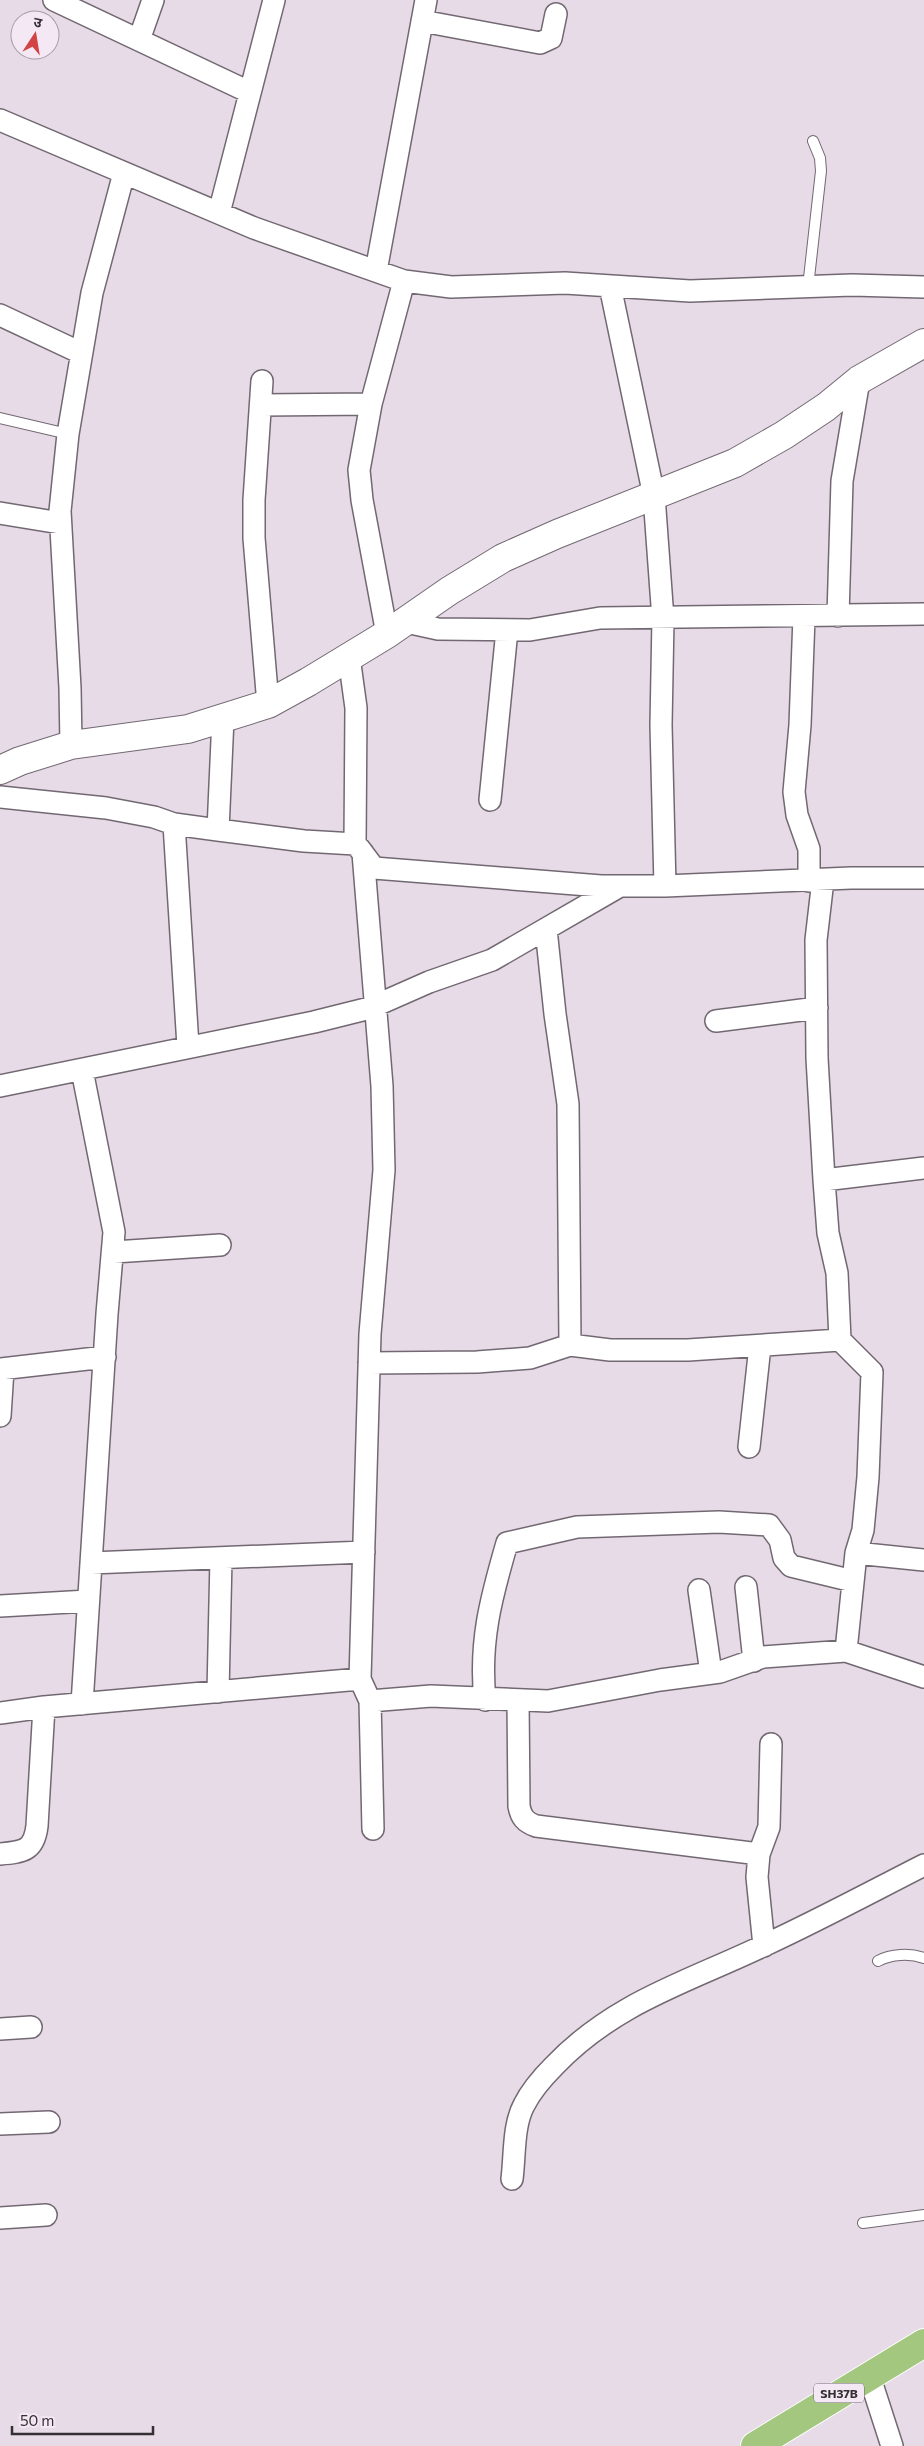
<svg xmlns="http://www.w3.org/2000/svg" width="924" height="2446" viewBox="0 0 924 2446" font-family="Commissioner,'Noto Sans Devanagari',sans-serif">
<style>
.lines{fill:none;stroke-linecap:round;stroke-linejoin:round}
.lane-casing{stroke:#726872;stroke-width:12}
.street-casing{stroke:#726872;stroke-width:24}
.secondary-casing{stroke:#726872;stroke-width:30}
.primary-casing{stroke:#fff;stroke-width:30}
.lane{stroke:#fff;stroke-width:10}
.street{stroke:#fff;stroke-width:21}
.secondary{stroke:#fff;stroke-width:28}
.primary{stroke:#a4c780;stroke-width:28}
.labels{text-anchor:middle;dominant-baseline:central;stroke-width:4;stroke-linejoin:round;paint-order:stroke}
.shield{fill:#f3e8f3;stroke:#6d666d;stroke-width:1}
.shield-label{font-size:12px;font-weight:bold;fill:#332f33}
</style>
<rect width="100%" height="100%" fill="#e6dbe6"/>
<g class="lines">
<defs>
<path id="lane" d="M808,287l13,-116 -1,-13 -7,-17
M0,418l68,16
M878,1961c13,-7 32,-8 46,-3
M863,2223l61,-8"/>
<path id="street" d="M54,0l195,92
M422,21l118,22 11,-5 5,-24
M139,40l14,-40
M0,120l254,108 150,53 47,6 114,-4 125,8 162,-6 72,2
M219,213l55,-213
M376,271l50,-271
M610,286l44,210 9,123 -2,106 4,161
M0,315l81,38
M262,381l-8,119v38l14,166
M261,405l110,-1
M0,513l60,10
M838,616l4,-135 17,-101
M804,617l-4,108 -6,67 3,23 12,34v32
M406,622l32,7 92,1 70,-12 324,-4
M387,634l-25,-134 -3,-30 12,-66 33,-123
M71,745l-1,-57 -10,-177 8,-77 24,-141 32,-120
M0,797l106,11 48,9 20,7 44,6 86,11 51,3 1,-136 -7,-51
M490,800l17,-170
M174,824l14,222
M218,830l5,-112
M359,848l15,20 227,18h64l186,-8h73
M363,853l19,233 2,84 -14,164 -10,345 10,22 3,128
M823,880l-7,60 1,118 7,122 4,53 9,40 3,67 32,32 -4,105 -5,53 -7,23 -10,98
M546,929l9,85 13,90 2,241
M716,1021l101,-13
M82,1070l32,162 -7,82 -25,390
M0,1086l314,-64 56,-14 59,-26 63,-22 128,-74
M824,1180l100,-12
M114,1252l106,-7
M369,1363l108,-1 53,-4 40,-13 40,5h78l152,-10
M0,1369l105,-12
M0,1416l3,-47
M749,1447l11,-101
M856,1553l68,7
M91,1563l273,-11
M746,1587l8,74
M699,1590l12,83
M0,1606l88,-5
M218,1692l3,-134
M485,1700c-6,-58 6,-102 22,-157l70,-16 142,-5 50,3 11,15 4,18 7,8 62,15
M518,1700l1,106c2,11 6,16 17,20l223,28
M370,1701l61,-5 117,5 112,-21 60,-8 43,-15 83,-6 78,26
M0,1713l44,-6 316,-28
M0,1854c23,-2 34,-3 37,-28l7,-119
M764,1946l-7,-69 2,-23 10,-27 2,-83
M0,2029l31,-2
M0,2124l49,-2
M512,2179c3,-23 1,-54 12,-74 8,-16 18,-27 30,-39 61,-64 134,-84 211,-121 54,-25 106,-53 159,-80
M0,2218l46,-3
M869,2375l23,71"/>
<path id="secondary" d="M0,770l20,-9 51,-16 117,-16 80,-25 40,-22 79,-48 62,-43 54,-33 54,-24 178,-71 49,-28 42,-28 33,-27 65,-37"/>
<path id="primary" d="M755,2446l169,-103"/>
</defs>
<!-- lane casing -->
<use href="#lane" class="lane-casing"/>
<!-- street casing -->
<use href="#street" class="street-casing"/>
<!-- secondary casing -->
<use href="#secondary" class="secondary-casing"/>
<!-- primary casing -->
<use href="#primary" class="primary-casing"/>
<!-- lane -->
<use href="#lane" class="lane"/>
<!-- street -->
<use href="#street" class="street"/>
<!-- secondary -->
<use href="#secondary" class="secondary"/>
<!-- primary -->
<use href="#primary" class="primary"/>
</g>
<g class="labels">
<!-- shield labels -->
<rect class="shield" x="814" y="2383.5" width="50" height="19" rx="4"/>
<g class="shield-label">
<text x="839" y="2393">SH37B</text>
</g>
</g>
<!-- north arrow -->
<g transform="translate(35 35) rotate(12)"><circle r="24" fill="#f3e8f3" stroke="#a69ea6"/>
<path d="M0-4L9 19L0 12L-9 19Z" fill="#d24343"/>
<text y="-8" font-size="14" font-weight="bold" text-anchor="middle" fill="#332f33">उ</text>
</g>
<!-- scale -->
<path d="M12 2426v8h141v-8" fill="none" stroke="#332f33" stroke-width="2.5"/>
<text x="20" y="2426" font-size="15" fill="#332f33" stroke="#f3e8f3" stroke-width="4" paint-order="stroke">50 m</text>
</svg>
